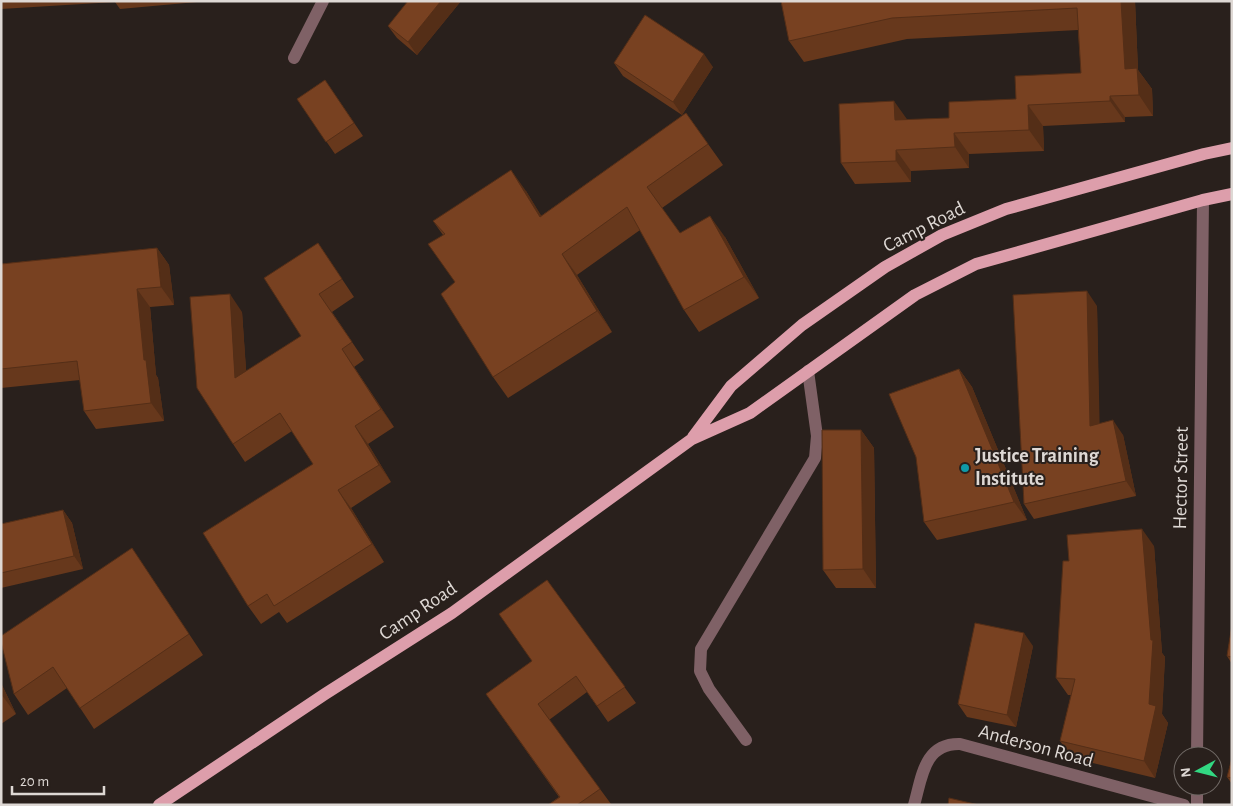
<svg xmlns="http://www.w3.org/2000/svg" width="1233" height="806" viewBox="0 0 1233 806" font-family="'Alegreya Sans',sans-serif">
<style>
.lines{fill:none;stroke-linecap:round;stroke-linejoin:round}
.minor{stroke:#7f6166;stroke-width:12}
.major{stroke:#dd9eab;stroke-width:12}
.wall{fill:#67381c}
.shaded-wall{fill:#542e17}
.building{fill:#784121;stroke:#542e17}
.culture-dot{fill:#0f9aa8;stroke:#29201c;stroke-width:2}
.labels{text-anchor:middle;dominant-baseline:central;stroke-width:4;stroke-linejoin:round;paint-order:stroke}
.street-label{font-size:20px;fill:#ded8d4;stroke:#29201c}
.poi-label{font-size:20px;font-weight:bold;fill:#ded8d4;stroke:#29201c;text-anchor:start}
</style>
<rect width="100%" height="100%" fill="#29201c"/>
<g class="lines">
<!-- minor -->
<path class="minor" d="M294,58l29,-57
M746,740l-37,-51 -9,-18 1,-22 114,-191 2,-22 -9,-65
M1197,756l6,-556
M914,805c8,-28 10,-62 46,-61l224,61
M1197,805v-19"/>
<!-- major -->
<path class="major" d="M693,437l38,-51 71,-61 83,-58 57,-32 64,-26 198,-55 28,-6
M159,805l166,-111 127,-81 240,-174 58,-26 165,-118 61,-31 227,-64 29,-6"/>
</g>
<!-- wall -->
<path class="wall" d="M1,1h207l-88,8 -5,-7 -114,7z
M408,1h53l-44,54 -20,-17 -9,-12z
M781,1h354l3,69 14,19 1,27 -28,1v5l-82,4 1,25 -75,3v14l-58,3v11l-56,2 -14,-21 66,-43 42,-2 67,-19 65,-26 -3,-43 -171,9 -103,23 -15,-21z
M614,63l99,4 -31,48 -59,-39z
M325,80l38,56 -28,18 -38,-55z
M686,113l37,52 -61,43 18,25 45,4 34,61 -60,34 -15,-22 -44,-80 -63,45 35,57 -104,66 -15,-21 -38,-95 -12,-47 -10,-14 93,-30 15,25z
M318,243l36,54 -22,15 32,48 -10,7 40,60 -26,17 23,38 -40,26 33,54 -97,61 -8,-11 -18,12 -13,-18 65,-142 -21,-33 -47,31 -12,-18 9,-132 4,59 55,-35z
M157,248l12,17 5,40 -24,2 6,68 2,3 6,43 -68,8 -12,-18 -4,-31 -79,8v-124z
M1097,306l2,117 24,12 13,61 -102,23 -10,-15z
M959,369l13,18 55,133 -90,20 -13,-18z
M861,430l13,18 2,140h-40l-13,-18z
M63,510l9,13 11,46 -82,19v-64z
M1154,546l8,107 3,4 -3,57 6,9 -13,55 -83,-20 -12,-17 11,-46h-3l-12,-17 13,-117z
M132,548l71,107 -109,74 -27,-41 -39,27 -14,-21z
M547,580l89,123 -28,19 -21,-30 -38,28 51,69 11,15 -1,1h-62l11,-8 -73,-103 46,-33z
M1232,625v39l-5,-8z
M1033,646l-17,81 -49,-10 -9,-13z
M1,683l15,31 -15,10z
M1232,758v26l-5,-7z"/>
<!-- shaded-wall -->
<path class="shaded-wall" d="M441,1h20l-44,54 -9,-13z
M1121,1h14l3,69 14,19 1,27 -14,-21 -14,-26z
M704,54l9,13 -31,48 -9,-13z
M1110,96l15,21v5l-15,-21z
M894,101l15,21 -14,-2z
M1028,105l15,21 1,25 -15,-21z
M954,133l15,21v14l-14,-21z
M896,150l15,21v11l-15,-21z
M511,170l15,21 29,47 -15,-21z
M710,216l15,21 34,61 -15,-21z
M157,248l12,17 5,40 -13,-18z
M562,254l15,21 35,57 -15,-21z
M137,289l13,18 6,68 2,3 6,43 -13,-18 -7,-43z
M1087,291l10,15 3,134 -10,-14z
M230,294l12,18 6,84 -13,-18z
M342,349l52,78 -13,-18z
M959,369l13,18 55,133 -13,-18z
M1113,420l10,15 13,61 -10,-15z
M355,426l13,18 23,38 -12,-17z
M861,430l13,18 2,140 -13,-19z
M338,490l13,18 33,54 -12,-18z
M63,510l9,13 11,46 -9,-13z
M1142,529l12,17 8,107 3,4 -3,57 6,9 -13,55 -11,-17 5,-57z
M1024,633l9,13 -17,81 -9,-12z
M1,683l15,31 -15,-20z"/>
<!-- building -->
<path class="building" d="M408,1h33l-33,41 -20,-16z
M781,1h340l4,68 12,-1 2,27 -29,1v5l-82,4 1,25 -75,3 1,14 -59,3v11l-55,2 -2,-59 55,-3 1,19 54,-2v-16l67,-3 -1,-23 66,-3 -4,-65 -185,10 -103,23z
M645,15l59,39 -31,48 -59,-39z
M325,80l29,43 -28,19 -29,-43z
M686,113l22,31 -61,43 33,46 30,-17 34,61 -60,33 -57,-103 -65,47 35,57 -104,66 -52,-83 14,-12 -27,-38 17,-10 -12,-13 78,-51 29,47z
M318,243l24,36 -23,15 33,48 -10,7 39,60 -26,17 24,39 -41,25 34,54 -98,62 -7,-12 -19,12 -45,-73 110,-69 -33,-51 -47,31 -36,-56 -7,-91 40,-3 5,84 66,-42 -37,-58z
M157,248l4,39 -24,2 7,71h2l5,43 -67,8 -7,-50 -76,8v-105z
M1087,291l3,135 23,-6 13,61 -102,23 -11,-209z
M959,369l55,133 -90,20 -8,-65 -27,-63z
M822,430h39l2,139 -40,1z
M63,510l11,46 -73,17v-49z
M1142,529l9,111h2l-4,64 7,2 -12,55 -84,-20 15,-62 -19,-1 7,-117h6l-2,-26z
M132,548l57,86 -109,74 -27,-41 -39,27 -13,-52v-6z
M547,580l78,107 -28,19 -21,-30 -38,28 62,85 -23,16h-29l12,-8 -74,-103 46,-33 -33,-47z
M975,623l49,10 -17,82 -49,-11z
M1232,625v32l-5,-1z
M1232,758v20l-5,-1z
M949,798l30,7h-31z"/>
<!-- markers -->
<circle class="culture-dot" cx="965" cy="468" r="5"/>
<g class="labels">
<!-- street labels -->
<g class="street-label">
<text transform="translate(924 227) rotate(-27)">Camp Road</text>
<text transform="translate(1181 478) rotate(-89)">Hector Street</text>
<text transform="translate(418 611) rotate(-34)">Camp Road</text>
<text transform="translate(1036 746) rotate(15)">Anderson Road</text>
</g>
<!-- poi labels -->
<g class="poi-label">
<text x="975" y="456">Justice Training<tspan x="975" dy="23">Institute</tspan></text>
</g>
</g>
<!-- border -->
<rect width="1233" height="806" fill="none" stroke="#ded8d4" stroke-width="5"/>
<!-- north arrow -->
<g transform="translate(1198 771) rotate(263)"><circle r="24" fill="#29201c" stroke="#716a66"/>
<path d="M0-4L9 19L0 12L-9 19Z" fill="#32d882"/>
<text y="-8" font-size="14" font-weight="bold" text-anchor="middle" fill="#ded8d4">N</text>
</g>
<!-- scale -->
<path d="M12 786v8h92v-8" fill="none" stroke="#ded8d4" stroke-width="2.5"/>
<text x="20" y="786" font-size="15" fill="#ded8d4" stroke="#29201c" stroke-width="4" paint-order="stroke">20 m</text>
</svg>
